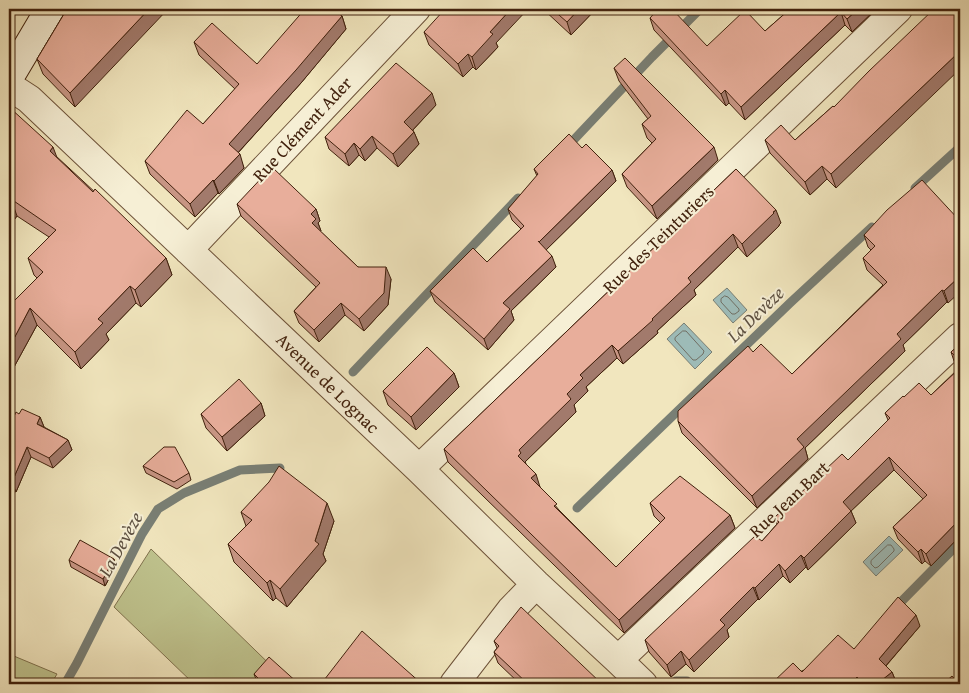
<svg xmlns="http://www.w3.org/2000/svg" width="969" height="693" viewBox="0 0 969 693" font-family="'Gentium Book Plus',serif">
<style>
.green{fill:#bfc38e;stroke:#80724e}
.water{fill:#9ebdba;stroke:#797f75}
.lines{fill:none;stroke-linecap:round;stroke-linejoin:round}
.shore{stroke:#706f64;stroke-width:1}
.stream{stroke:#797f75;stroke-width:9}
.street-casing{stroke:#6d5239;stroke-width:30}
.secondary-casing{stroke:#41210d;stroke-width:30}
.street{stroke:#f6efd5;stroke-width:28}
.secondary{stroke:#f6efd5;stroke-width:28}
.wall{fill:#c89685;stroke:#41210d}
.shaded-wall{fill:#a27a6c;stroke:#41210d}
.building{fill:#e8ae9b;stroke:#41210d}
.labels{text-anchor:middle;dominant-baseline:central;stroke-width:4;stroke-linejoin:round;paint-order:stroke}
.street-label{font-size:18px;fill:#41210d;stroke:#f6efd5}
.water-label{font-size:19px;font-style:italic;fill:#5d5041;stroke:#f6efd5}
</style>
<rect width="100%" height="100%" fill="#f1e6be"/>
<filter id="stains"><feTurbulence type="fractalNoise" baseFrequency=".004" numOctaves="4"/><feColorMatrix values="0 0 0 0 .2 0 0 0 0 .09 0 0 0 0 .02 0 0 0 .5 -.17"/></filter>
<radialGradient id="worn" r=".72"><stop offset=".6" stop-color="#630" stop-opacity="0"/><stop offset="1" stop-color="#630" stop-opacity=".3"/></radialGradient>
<!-- green -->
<path class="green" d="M151,549l139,135h-96l-80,-77z
M9,654l48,20 -6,10h-42z"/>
<!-- water -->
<path class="water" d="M727,288l20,22 -14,13 -20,-23z
M684,323l28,29 -17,17 -28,-30z
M889,536l14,14 -27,26 -13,-14z"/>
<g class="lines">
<!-- shore -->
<path class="shore" d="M725,296l3,1 11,12v2l-4,3h-3l-11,-12v-3z
M683,331h3l18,20 -1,3 -7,6h-3l-18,-20v-2z
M888,545h3l3,4v2l-16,16 -3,1 -4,-4v-3z"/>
<!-- stream -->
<path class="stream" d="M567,147l85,-90 48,-48
M915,188l45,-41
M353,372l165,-174
M577,508l213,-205 82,-76
M894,609l66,-67
M676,681h11l3,3
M65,684l12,-21 65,-129 16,-25 26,-16 56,-23 40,-2"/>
<defs>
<path id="street" d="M9,86l20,13 390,370 117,115 82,76 25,24
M188,250l228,-241
M419,469l479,-460
M618,660l342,-323
M454,684l57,-74 25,-26"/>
<path id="secondary" d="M9,78l41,-69"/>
</defs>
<!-- street casing -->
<use href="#street" class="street-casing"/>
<!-- secondary casing -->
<use href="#secondary" class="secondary-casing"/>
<!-- street -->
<use href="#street" class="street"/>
<!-- secondary -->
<use href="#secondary" class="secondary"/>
</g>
<!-- wall -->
<path class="wall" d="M67,9l8,98 -32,-33 -6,-15z
M543,9h53l-25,26z
M790,9h86l-24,23 -7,-7 -100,95 -16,-17 -3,3 -72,-76 -4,-12 57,28 58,-15z
M342,16l4,13 -45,54 -63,70 6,15 -25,26 -1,-1 -23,24 -45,-43 -5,-13 58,-37 32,-35 -36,-34 -5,-13 63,22z
M424,32l72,11 2,4 -22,23 -3,-3 -10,10 -34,-32z
M614,68l104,92 -61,59 -30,-32 -5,-13 30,-31 -5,-5 -5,-14 6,-5 -29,-38z
M436,105l-23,25 6,14 -21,23 -21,-19 -12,13 -6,-6 -10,11 -20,-17 -4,-12z
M833,106l3,82 -9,-9 -17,16 -40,-42 -5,-13h30z
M9,107l47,49 110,102 6,17 -31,32 -5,-4 -30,31 3,6 -28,29 -44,-44 -23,42 -5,-2v-59l28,-28 -3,-3 -6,-17 21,-21 -32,-21 -3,4 -3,-2 -2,3z
M582,148l30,22 4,11 -70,69 10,17 -45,44 3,9 -26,30 -53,-48 -5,-11 57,-29 34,-33 -9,-9 -4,-11 29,-33 -3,-7z
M736,169l45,54 -2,2v1l-32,31 -9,-10 -44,43 2,5 -39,36 1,2 -35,31 -6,-6 -31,29 2,4 -14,14 2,7 -51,50 15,25 19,23 57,57 45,-44 -7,-7 -4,-13 80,12 5,13 -111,105 -176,-171 -4,-13z
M237,204l79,5 4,12 -2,2 3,8h-1l38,36 33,12 -3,26 -24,26 -19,-16 -26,27 -20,-19 -5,-12 22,-24 -75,-71z
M960,221l-12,82 -1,-1 -44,43 2,6 -100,97 3,11 -51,49 -75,-75 -4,-12 75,-69 39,22 91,-89 -16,-15 -4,-12 8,-8 -3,-3 -4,-12z
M960,344v192l-29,30 -6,-5 -3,3 -24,-25 -5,-12 30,-28 -29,-29 -43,41 5,12 -48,47 -2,-3 -16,16 -7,-7 -24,24 -1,-1 -31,31 2,7 -35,35 -8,-8 -15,13 -22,-25 -4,-12 117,-99 15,-17 -3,-6 74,-58 40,-40 -3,-7 19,-16 27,-2 28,-27 -4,-4 -4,-12z
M454,373l5,14 -43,43 -28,-25 -5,-14z
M261,403l4,13 -38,35 -21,-23 -5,-14z
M19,414l21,3 4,10 24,13 4,10 -19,18 -22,-11 -15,35 -7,-3v-61z
M143,466l46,7 2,7 -14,9 -31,-16z
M241,512l93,9 -11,33 3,7 -39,46 -11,-9 -3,3 -39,-39 -6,-18 18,-18z
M69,560l47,6 -11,20 -34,-19z
M920,626l-34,40 6,6 4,10 -3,2h-122l83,-35z
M494,641l108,43h-82l-22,-21 -4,-11 3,-4z
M254,674l45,10h-41z"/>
<!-- shaded-wall -->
<path class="shaded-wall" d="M149,9h19l-93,98 -5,-14z
M511,9h17l-32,34 2,4 -22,23 -4,-13 18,-25z
M579,9h17l-25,26 -4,-13z
M736,9h5l-4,3z
M858,9h18l-24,23 -5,-13z
M841,12l4,13 -100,95 -4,-13z
M342,16l4,13 -45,54 -67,74 -5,-13z
M960,51v18l-124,119 -5,-14z
M468,54l5,13 -10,10 -5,-13z
M725,90l4,13 -3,3 -5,-12z
M432,93l4,12 -27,29 -5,-12z
M414,132l5,12 -21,23 -5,-13z
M372,136l5,12 -12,13 -5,-12z
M354,143l5,12 -10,11 -4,-12z
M53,147l6,16 -9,-12z
M714,147l4,13 -61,59 -5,-13z
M240,154l4,14 -25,26 -5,-13z
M822,166l5,13 -17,16 -5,-13z
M612,170l4,11 -73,72 -4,-11z
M213,180l5,13 -23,24 -5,-13z
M11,199l6,17 -3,4 -5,-15v-3z
M316,209l4,12 -2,2 3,8 -5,4 -4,-12 -1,-9z
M776,210l5,13 -2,2v1l-32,31 -5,-13z
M733,234l5,13 -44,43 2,5 -39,36 1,2 -35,31 -5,-13 34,-32 36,-41z
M552,256l4,11 -45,44 3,9 -26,30 -4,-11 19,-36z
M166,258l6,17 -31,32 -6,-17z
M386,267l5,12 -3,26 -24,26 -5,-12z
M960,276v16l-12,11 -4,-12z
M130,286l6,17 -30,31 3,6 -28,29 -6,-17 23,-33z
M942,290l5,12 -44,43 2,6 -100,97 3,11 -51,49 -5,-12 45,-57 100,-105z
M341,303l4,12 -26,27 -5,-12z
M30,308l7,17 -23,42 -5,-13v-6z
M612,345l5,13 -31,29 2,4 -14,14 2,7 -51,50 1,4 -8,-10 1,-6 48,-56 13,-19z
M454,373l5,14 -43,43 -5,-13z
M261,403l4,13 -38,35 -5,-14z
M40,417l4,10 -7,-3z
M68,440l4,10 -19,18 -4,-10z
M27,447l4,10 -15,35 -4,-10z
M889,457l5,13 -46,44 -5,-12z
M536,474l4,13 -9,-9z
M327,503l7,18 -11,33 3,7 -39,46 -7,-18 35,-48z
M851,511l5,12 -48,47 -4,-12z
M730,515l5,13 -111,105 -5,-13z
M960,519v17l-29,30 -5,-12z
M921,549l4,12 -3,3 -4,-12z
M801,555l5,12 -16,16 -5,-12z
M114,559l2,7 -11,20 -2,-7z
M779,564l4,12 -24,24 -4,-12z
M270,580l6,18 -3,3 -6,-18z
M753,587l5,12 -31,31 2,7 -35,35 -5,-12 31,-40z
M916,615l4,11 -37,43 -4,-10z
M681,651l5,13 -15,13 -4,-12z
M892,672l4,10 -3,2h-16z
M857,677l2,7h-9z"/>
<!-- building -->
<path class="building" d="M67,9h82l-79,84 -33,-34z
M305,9h28l9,7 -46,54 -67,74 11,10 -26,27 -1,-1 -23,24 -45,-43 42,-51 16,14 36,-40 -45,-42 18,-19 45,41z
M445,9h66l-21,23 3,2 -21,23 -4,-3 -10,10 -34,-32z
M552,9h27l-12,13z
M658,9h14l35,37 38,-36 20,21 25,-22h68l-11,10 -6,-7 -100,95 -16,-17 -4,4 -71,-76z
M934,9h26v42l-129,123 -9,-8 -17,16 -40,-42 16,-15 14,15 38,-34 1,1 35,-36z
M625,58l89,89 -62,59 -30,-32 34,-35 -14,-15 9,-8 -37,-48z
M396,63l36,30 -28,29 10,10 -21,22 -21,-18 -12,13 -6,-6 -9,11 -20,-17z
M9,107l44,40 -3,4 43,41 2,-3 71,69 -31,32 -5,-4 -32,33 5,4 -28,29 -45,-44 -21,40v-42l34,-34 -15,-14 28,-28 -45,-31 -2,3z
M569,134l13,14 4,-4 26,26 -73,72 -1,-1 14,15 -49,47 7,6 -26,30 -54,-48 43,-43 14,14 37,-36 -16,-17 30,-35 -4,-5z
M273,168l43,41 -5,5 5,5 -4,4 46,44h28l-2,26 -25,26 -18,-16 -27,27 -20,-19 26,-28 -83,-79 33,-35z
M736,169l40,41 -3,2 1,1 -32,31 -9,-10 -45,44 3,4 -39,37 1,1 -35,31 -6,-6 -32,30 3,3 -16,16 4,5 -52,51 2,3 -3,3 18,18 -5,4 26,26 -3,2 62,61 49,-49 -15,-15 30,-27 50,39 -111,105 -175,-171z
M922,180l38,41v55l-16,15 -2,-1 -45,44 4,5 -104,100 7,8 -52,49 -74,-75v-10l70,-65 5,6 8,-8 31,30 95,-92 -24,-24 12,-12 -11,-11 23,-25z
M960,344v17l-9,-9z
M427,347l27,26 -43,44 -28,-26z
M960,368v151l-34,35 -5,-5 -3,3 -25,-25 34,-32 -38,-38 -46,45 8,9 -47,47 -3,-3 -16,16 -6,-7 -24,24 -2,-1 -33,33 5,5 -36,35 -8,-9 -14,14 -22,-25 110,-104 7,5 17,-19 -5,-4 68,-64 6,6 42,-42 -5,-5 18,-17 1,1 15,-14 12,12z
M239,379l22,24 -39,34 -21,-23z
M22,409l18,8 -3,7 31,16 -19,18 -22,-11 -15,35 -3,-2v-52l7,-16 3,2z
M164,447h11l14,26 -15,9 -31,-16z
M279,466l48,37 -12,38 4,3 -39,45 -10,-9 -3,3 -39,-39 24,-24 -11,-8 28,-30z
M80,540l34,19 -11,20 -34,-19z
M898,597l18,18 -37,44 13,13 -15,12h-13l-7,-7 -7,7h-79l22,-21 9,9 36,-37 16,14z
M521,607l81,77h-74l-34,-32 5,-6 -5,-5z
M362,631l60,53h-101z
M269,657l30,27h-35l-10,-10z
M952,676l7,8h-16z"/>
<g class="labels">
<!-- street labels -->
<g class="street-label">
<text transform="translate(302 129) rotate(-47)">Rue Clément Ader</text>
<text transform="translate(658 239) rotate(-44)">Rue des Teinturiers</text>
<text transform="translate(328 383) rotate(44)">Avenue de Lognac</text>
<text transform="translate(789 499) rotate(-43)">Rue Jean Bart</text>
</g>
<!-- water labels -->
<g class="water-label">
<text transform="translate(755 314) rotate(-44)">La Devèze</text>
<text transform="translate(120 544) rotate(-61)">La Devèze</text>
</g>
</g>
<!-- margin -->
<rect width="969" height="693" fill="none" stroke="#f1e6be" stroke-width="30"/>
<rect x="10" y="10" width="949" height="673" fill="none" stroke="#41210d" stroke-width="2.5"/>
<rect x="15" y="15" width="939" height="663" fill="none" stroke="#41210d"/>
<rect width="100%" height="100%" filter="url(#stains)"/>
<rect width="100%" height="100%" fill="url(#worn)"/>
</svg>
